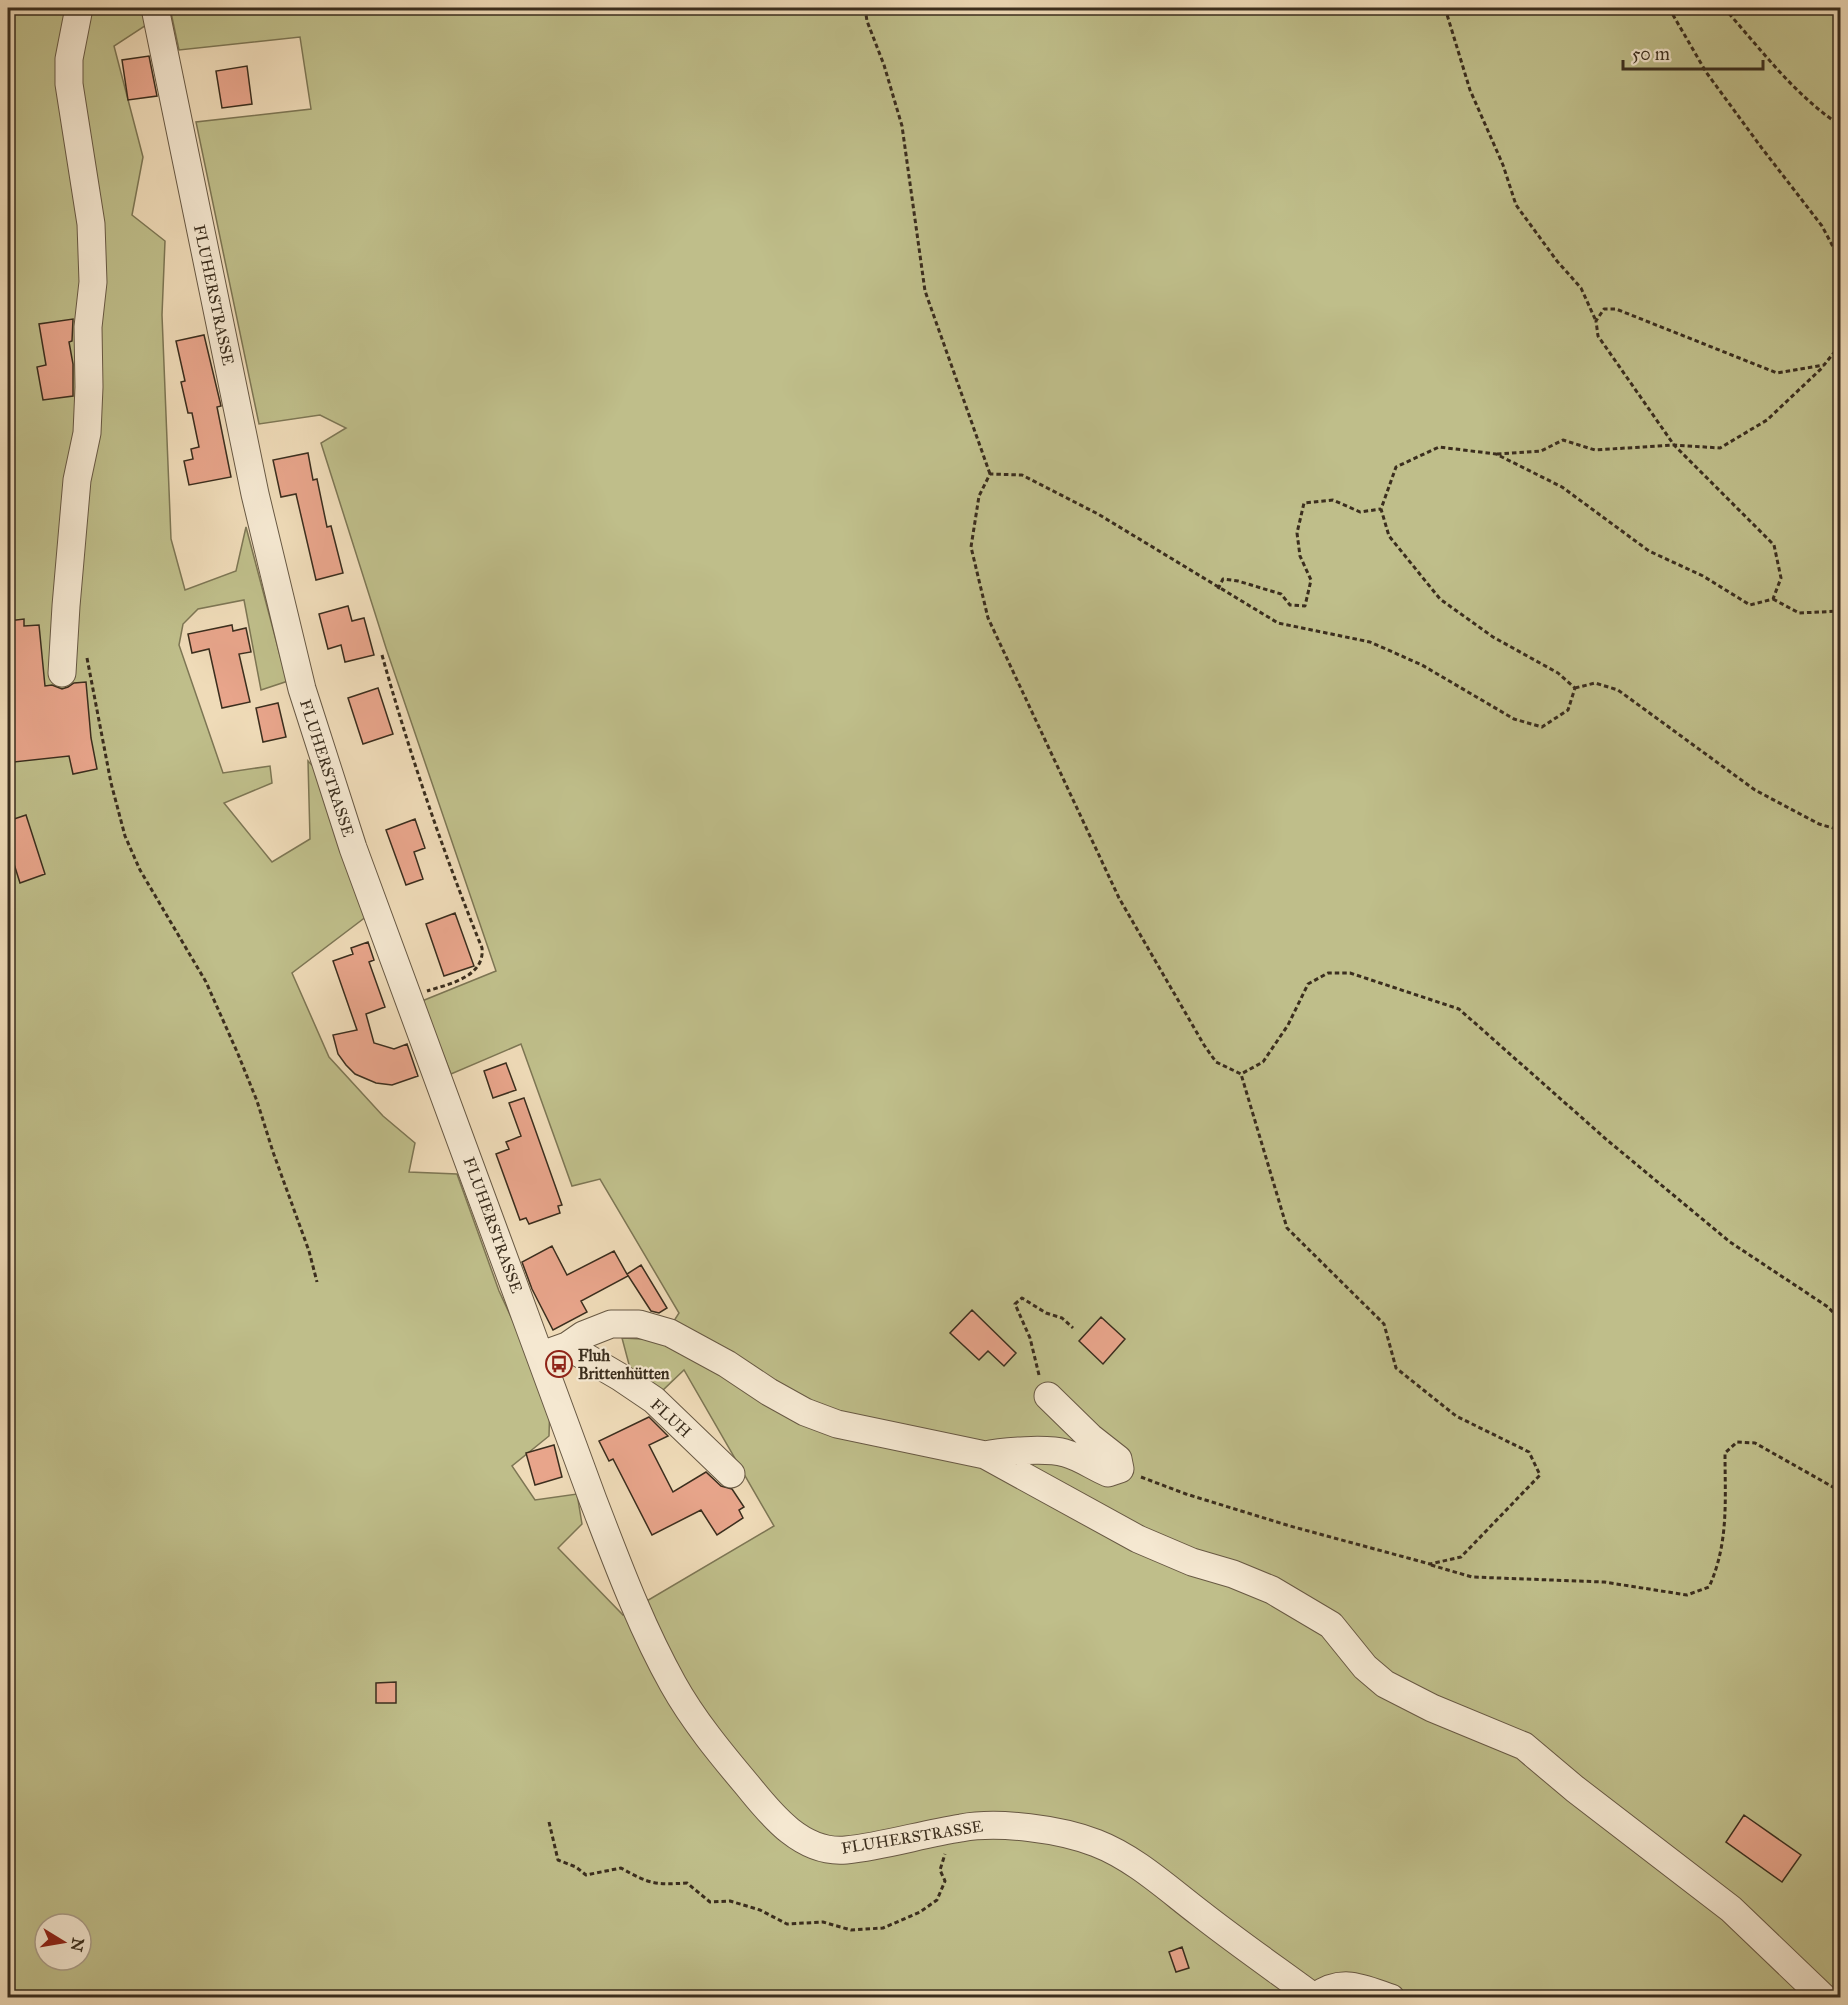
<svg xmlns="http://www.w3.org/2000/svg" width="1848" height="2005" viewBox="0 0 1848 2005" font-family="'IM FELL Great Primer',serif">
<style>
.green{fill:#bfbe8a;stroke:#7d7654;stroke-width:1.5;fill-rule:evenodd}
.building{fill:#e8a58b;stroke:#3b2e1e;stroke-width:1.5}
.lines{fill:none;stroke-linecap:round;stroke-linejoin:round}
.minor-casing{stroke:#685944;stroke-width:29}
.path{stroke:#3b2e1e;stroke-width:3;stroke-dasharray:4.5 3;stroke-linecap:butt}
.minor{stroke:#f5e8d1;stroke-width:27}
.labels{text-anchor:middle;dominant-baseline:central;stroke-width:4.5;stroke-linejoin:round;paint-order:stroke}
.street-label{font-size:16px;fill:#3b2e1e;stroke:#f5e8d1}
.poi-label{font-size:16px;font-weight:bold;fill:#3b2e1e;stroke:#f5e8d1;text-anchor:start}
</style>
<rect width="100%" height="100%" fill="#efdbb8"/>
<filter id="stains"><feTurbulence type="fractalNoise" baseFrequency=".00333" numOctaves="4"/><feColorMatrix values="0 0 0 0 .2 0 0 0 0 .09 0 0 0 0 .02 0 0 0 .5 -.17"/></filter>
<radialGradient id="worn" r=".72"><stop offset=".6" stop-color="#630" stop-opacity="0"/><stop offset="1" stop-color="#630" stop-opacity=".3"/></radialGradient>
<!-- green -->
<path class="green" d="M8,8h140l6,12 -40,26 29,111 -11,58 33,26 -3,74 9,224 14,51 51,-19 10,-44 36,136 12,16 -33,11 -17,-90 -46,9 -15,15 -4,21 44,128 47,-7 2,17 -48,20 48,59 38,-23 -2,-78 16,17 43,138 -75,57 37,84 54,59 32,27 -6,29 48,2 42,117 51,110 -1,35 -37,30 23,34 42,-6 5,30 -24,24 65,67 151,-89 -90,-156 -22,21 -31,-19 -9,-34 40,2 17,-27 -79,-134 -28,7 -51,-142 -70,30 -29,-73 74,-30 -110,-323 -65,-205 25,-15 -26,-13 -61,9 -63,-302 115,-13 -11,-72 -121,13 -9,-42h1670v1989l-1832,1zM45,1924h36v36h-36z"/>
<!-- building -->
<path class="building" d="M149,56l8,40 -29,4 -6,-40z
M247,66l5,38 -30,4 -6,-37z
M73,319l-1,22 -3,1 4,22v32l-30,4 -6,-33 9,-2 -7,-41z
M204,335l17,71 -4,1 14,70 -42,8 -5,-24 9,-2 -2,-10 8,-2 -7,-34h-4l-7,-31 4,-1 -9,-40z
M308,453l5,27 4,-1 10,48 4,-1 12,47 -27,7 -20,-86 -15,3 -8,-37z
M348,606l4,15 12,-3 10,37 -29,7 -4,-17 -13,4 -9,-35z
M24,619v7l15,-1 6,61 7,-1 10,4 6,-2 6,-4 12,-1 5,56 6,31 -24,5 -4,-18 -55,6 -6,-63v-78z
M232,625l1,6 13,-3 5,24 -12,2 11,48 -28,6 -13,-59 -17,4 -4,-19z
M378,688l15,46 -30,10 -15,-46z
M278,703l8,34 -23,5 -7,-34z
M26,815l19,59 -25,9 -12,-38v-24z
M415,819l10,29 -11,4 9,27 -17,6 -20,-55z
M455,913l19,53 -30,10 -18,-52z
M368,942l6,18 -5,2 16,45 -19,7 8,29 20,6 13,-5 11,32 -26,9 -16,-2 -21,-9 -9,-9 -8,-11 -5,-19 24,-5 -24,-69 20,-7 -2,-6z
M506,1063l10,27 -23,8 -9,-27z
M524,1098l38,107 -4,1 2,7 -31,11 -3,-6 -6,2 -24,-66 13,-5 -3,-7 15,-6 -12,-33z
M552,1246l15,29 47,-24 14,25 -47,25 6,11 -34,18 -21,-41 -10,-27z
M641,1265l26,43 -8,5 -8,-2 -24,-37z
M972,1310l44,43 -12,13 -16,-15 -9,9 -29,-27z
M1101,1317l24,22 -22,25 -24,-23z
M649,1417l19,19 -19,9 24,47 33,-20 15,14 11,3 12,18 -5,3 4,8 -26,17 -16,-25 -49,25 -39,-76 -4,2 -10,-20z
M554,1445l8,32 -27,8 -9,-32z
M396,1682v21h-20v-20z
M1744,1815l57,40 -19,27 -56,-40z
M1182,1947l7,21 -13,4 -7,-20z"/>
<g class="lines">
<defs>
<path id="minor" d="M155,8l100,486 47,195 51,159 240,652c24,62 47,125 80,184 20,36 48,70 75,102 24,30 55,68 98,64 39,-4 76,-16 115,-22 38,-7 99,1 135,15 39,15 72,46 105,71 37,29 76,56 114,84
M62,673l4,-67 11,-126 10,-47 2,-46 -1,-60 5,-45 -2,-58 -22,-140v-25l10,-51
M567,1346l16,-11 28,-11h28l31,9 57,31 42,28 36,20 32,12 148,31 153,84 54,23 41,12 39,16 59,35 34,42 20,17 47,24 92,38 51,43 156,120 93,89
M553,1351l14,-5 53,31 34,23 77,74
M985,1455c17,-4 63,-7 80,-2 15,4 29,14 43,20l12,-4 -2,-10 -28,-22 -42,-41
M1315,1997c27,-20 47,-9 76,1"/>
</defs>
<!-- minor casing -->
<use href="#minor" class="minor-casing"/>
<!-- path -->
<path class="path" d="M865,8l2,13 17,44 18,61 23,165 65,183
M1445,8l25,82 33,75 13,40 41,56 24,27 15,33
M1669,8l37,64 55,75 61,79 18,34
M1724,8c36,40 71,88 116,117
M1840,345l-16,20 -47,8 -161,-64h-12l-8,12 2,15 76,109 100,100 7,33 -8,21 -23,6 -47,-29 -54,-25 -87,-64 -66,-33 -57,-7 -43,20 -15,42 8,27 51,63 53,38 65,36 17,15 -7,22 -26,17 -28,-8 -92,-54 -52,-23 -92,-19 -180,-109 -76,-39 -32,-1 -11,22 -8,51 17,71 131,280 85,147 12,17 25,12 22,-12 25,-37 20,-41 20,-11h22l109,36 148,131 123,102 98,65 12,13
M1497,454l44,-3 22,-11 32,10 79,-5 46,3 47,-28 56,-53
M1218,589l5,-10 15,2 43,13 9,11 15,1 6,-26 -11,-24 -3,-23 7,-30 29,-3 27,12 21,-3
M1773,599l26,14 41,-2
M382,655c28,100 61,197 100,293 3,29 -33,36 -55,43
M87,658l24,125 14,53 15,34 66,112 32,72 19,47 16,51 36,99 8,31
M1575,688l20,-5 23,7 137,100 64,34 21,6
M1039,1375l-9,-37 -15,-34 7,-6 24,15 16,5 11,10
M1141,1477l45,17 104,32 140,38 31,-7 79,-82 -11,-23 -73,-36 -60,-48 -12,-44 -97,-96 -46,-154
M1431,1565l41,12 132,5 83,13 22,-8c20,-44 16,-87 16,-134l12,-11 18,1 85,48
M549,1822l9,38 18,7 10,8 35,-7c28,16 34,17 66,15l23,19 20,-1 30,9 27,14 36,-2 28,8 32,-2 37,-16 17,-12 8,-19 -5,-11 5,-16"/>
<!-- minor -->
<use href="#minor" class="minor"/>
</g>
<!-- icons -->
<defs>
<symbol id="bus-ring" viewBox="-11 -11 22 22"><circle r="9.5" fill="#f5e8d1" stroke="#8f2418" stroke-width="1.5"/><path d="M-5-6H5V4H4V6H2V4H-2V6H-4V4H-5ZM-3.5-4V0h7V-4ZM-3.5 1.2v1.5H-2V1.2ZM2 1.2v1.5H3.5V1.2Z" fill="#8f2418"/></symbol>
</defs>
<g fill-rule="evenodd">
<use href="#bus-ring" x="544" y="1349" width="30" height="30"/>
</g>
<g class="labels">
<!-- street labels -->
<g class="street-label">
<text transform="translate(214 295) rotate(78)">FLUHERSTRASSE</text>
<text transform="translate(327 768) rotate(72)">FLUHERSTRASSE</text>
<text transform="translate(493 1225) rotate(70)">FLUHERSTRASSE</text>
<text transform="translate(671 1418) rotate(43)">FLUH</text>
<text transform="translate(912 1837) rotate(-9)">FLUHERSTRASSE</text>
</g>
<!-- poi labels -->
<g class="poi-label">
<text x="578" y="1355">Fluh<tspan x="578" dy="18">Brittenhütten</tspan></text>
</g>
</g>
<!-- margin -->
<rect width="1848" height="2005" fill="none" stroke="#efdbb8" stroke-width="30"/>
<rect x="9" y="9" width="1830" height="1987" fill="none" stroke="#3b2e1e" stroke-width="3"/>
<rect x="15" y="15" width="1818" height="1975" fill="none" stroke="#3b2e1e" stroke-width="1.5"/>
<!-- north arrow -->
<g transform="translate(63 1942) rotate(101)"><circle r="28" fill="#f5e8d1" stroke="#ab9e89" stroke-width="1.5"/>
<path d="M0-4.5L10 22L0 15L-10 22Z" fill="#8f2418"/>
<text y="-9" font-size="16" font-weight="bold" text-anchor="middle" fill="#3b2e1e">N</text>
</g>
<!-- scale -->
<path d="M1623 60v9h140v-9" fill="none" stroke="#3b2e1e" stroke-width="3"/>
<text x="1632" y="60" font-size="18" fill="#3b2e1e" stroke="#f5e8d1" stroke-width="4.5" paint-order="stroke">50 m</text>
<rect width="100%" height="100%" filter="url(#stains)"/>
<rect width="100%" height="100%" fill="url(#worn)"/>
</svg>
